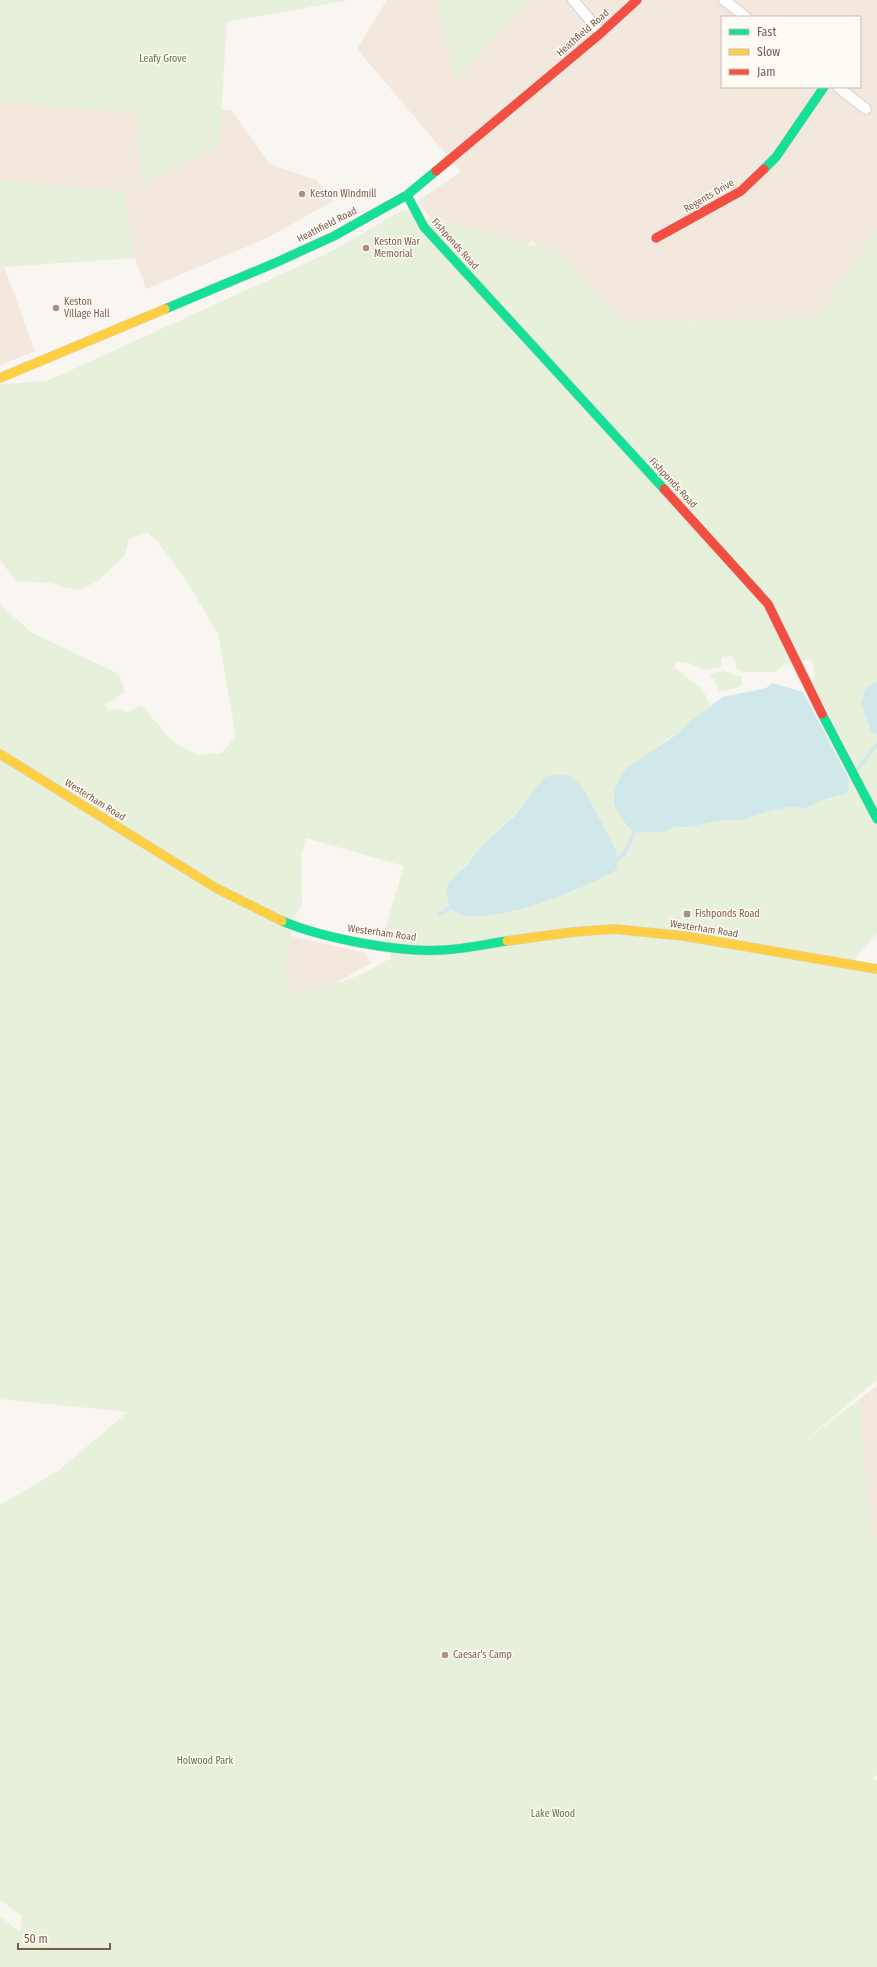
<svg xmlns="http://www.w3.org/2000/svg" width="877" height="1967" viewBox="0 0 877 1967" font-family="'Fira Sans Condensed',sans-serif">
<style>
.residential{fill:#f2e8de;fill-rule:evenodd}
.green{fill:#e7f0db;fill-rule:evenodd}
.water{fill:#d0e8ea}
.lines{fill:none;stroke-linecap:round;stroke-linejoin:round}
.stream{stroke:#d0e8ea;stroke-width:3.5}
.street-casing{stroke:#d7d1cb;stroke-width:12}
.fast-casing{stroke:#d9d2cb;stroke-width:10}
.slow-casing{stroke:#d9d2cb;stroke-width:10}
.jam-casing{stroke:#d9d2cb;stroke-width:10}
.street{stroke:#fefefd;stroke-width:10}
.fast{stroke:#16e098;stroke-width:9}
.slow{stroke:#ffcf43;stroke-width:9}
.jam{stroke:#f24e42;stroke-width:9}
.poi-dot{fill:#a69286;stroke:#fffaf3;stroke-width:1.5}
.labels{text-anchor:middle;dominant-baseline:central;stroke-width:3;stroke-linejoin:round;paint-order:stroke}
.street-label{font-size:10px;fill:#7a5c4d;stroke:#fffaf3}
.park-label{font-size:10px;fill:#537a41;stroke:#fffaf3}
.poi-label{font-size:10px;fill:#7a5c4d;stroke:#fffaf3;text-anchor:start}
</style>
<rect width="100%" height="100%" fill="#f9f5f0"/>
<!-- residential -->
<path class="residential" d="M387,0h490v228l-60,90 -195,4 -90,-81 -38,29 -57,-43 -19,-26 43,-29 -104,-123zM722,17h138v70h-138z
M0,102l231,8 39,54 46,16 17,21 -68,38 -119,50 -11,-31 -12,-67 -123,-10z
M0,267h4l31,84 -35,14z
M286,935l80,18 5,10 -88,50 -3,-45z
M877,1385v153l-6,-13 -9,-84 -2,-42z"/>
<!-- green -->
<path class="green" d="M0,0h349l-122,22 -8,124 -77,39 -6,-73 -136,-9z
M436,0h92l-72,81z
M0,181l123,10 12,67 -135,9z
M403,210h7l10,15 12,-8 128,36 62,69 195,-4 60,-90v453l-12,8 -4,14 10,28 6,5v197l-27,31 27,7v409l-75,63 58,-44 2,42 9,84 6,13v238l-3,-1 -1,4 4,2v186h-877v-51l20,16 2,-16 -22,-16v-395l58,-34 70,-59 -128,-13v-795l32,29 87,41 6,17 -9,8 -11,5 4,7 9,-3 8,4 16,-6 31,36 24,13 24,-2 15,-16 -18,-103 -35,-59 -27,-35 -8,-7 -19,6 -4,16 -27,26 -19,9 -14,-2 -14,-5 -35,-2 -16,-21v-176l47,-3 281,-128zM732,656l4,7v6l9,3h31l6,-7c11,0 19,-5 30,-6l3,18 -4,3 49,93 -11,6 -1,14 -25,7 -17,8 -16,-1 -17,3 -31,10h-21l-31,7h-16l-11,5 -29,1 -7,-7 -13,-21v-12l29,-35 24,-19 13,-7 10,-11 20,-15 -7,-16 -29,-23 2,-6 13,2 15,7 17,-3 1,-10zM587,795l29,55 -39,40 -39,14 -37,10 -45,-39 67,-70zM306,838l98,28 -19,64 6,28 -27,15 -36,14 -36,6 -8,-31 7,-22 2,-22 9,-14 -1,-48z
M723,671l19,6v8l-8,4 -15,2 -1,-5 -9,-12z"/>
<!-- water -->
<path class="water" d="M877,681v55l-6,-5 -10,-28 4,-14z
M773,683l30,9 46,87 -1,14 -25,7 -17,8 -16,-1 -17,3 -31,10h-21l-31,7h-16l-11,5 -29,1 -7,-7 -13,-21v-12l5,-14 9,-12 52,-35 10,-11 33,-24 43,-9z
M559,774l12,2 8,8 8,11 29,55 2,9 -2,11c-33,20 -116,53 -154,45 -4,0 -9,-5 -13,-7l-3,-20 10,-13 11,-10 13,-17 34,-32 31,-39z"/>
<g class="lines">
<!-- stream -->
<path class="stream" d="M855,772l22,-28
M618,859l6,-5 10,-21
M440,914l9,-6"/>
<defs>
<path id="street" d="M573,0l28,33
M724,0l22,17
M838,87l28,22"/>
<path id="fast" d="M764,169l12,-12 48,-70
M407,195l17,32 240,262
M165,309l110,-46 59,-27 73,-41 29,-24
M822,714l55,105
M282,921c40,17 118,32 161,29 21,-1 43,-6 64,-9"/>
<path id="slow" d="M0,378l165,-69
M0,754l216,134 66,33
M507,941l66,-9 41,-3 70,7 193,33"/>
<path id="jam" d="M436,171l165,-138 36,-33
M656,238l85,-47 23,-22
M664,489l104,115 54,110"/>
</defs>
<!-- street casing -->
<use href="#street" class="street-casing"/>
<!-- fast casing -->
<use href="#fast" class="fast-casing"/>
<!-- slow casing -->
<use href="#slow" class="slow-casing"/>
<!-- jam casing -->
<use href="#jam" class="jam-casing"/>
<!-- street -->
<use href="#street" class="street"/>
<!-- fast -->
<use href="#fast" class="fast"/>
<!-- slow -->
<use href="#slow" class="slow"/>
<!-- jam -->
<use href="#jam" class="jam"/>
</g>
<!-- markers -->
<g class="poi-dot">
<circle cx="302" cy="194" r="4"/>
<circle cx="366" cy="248" r="4"/>
<circle cx="56" cy="308" r="4"/>
<rect x="683" y="910" width="8" height="8" rx="2"/>
<circle cx="445" cy="1655" r="4"/>
</g>
<g class="labels">
<!-- street labels -->
<g class="street-label">
<text transform="translate(583 33) rotate(-41)">Heathfield Road</text>
<text transform="translate(709 196) rotate(-30)">Regents Drive</text>
<text transform="translate(327 225) rotate(-27)">Heathfield Road</text>
<text transform="translate(455 244) rotate(48)">Fishponds Road</text>
<text transform="translate(673 483) rotate(47)">Fishponds Road</text>
<text transform="translate(95 800) rotate(32)">Westerham Road</text>
<text transform="translate(704 929) rotate(9)">Westerham Road</text>
<text transform="translate(382 933) rotate(8)">Westerham Road</text>
</g>
<!-- park labels -->
<g class="park-label">
<text x="163" y="59">Leafy Grove</text>
<text x="205" y="1761">Holwood Park</text>
<text x="553" y="1814">Lake Wood</text>
</g>
<!-- poi labels -->
<g class="poi-label">
<text x="310" y="194">Keston Windmill</text>
<text x="374" y="242">Keston War<tspan x="374" dy="12">Memorial</tspan></text>
<text x="64" y="302">Keston<tspan x="64" dy="12">Village Hall</tspan></text>
<text x="695" y="914">Fishponds Road</text>
<text x="453" y="1655">Caesar's Camp</text>
</g>
</g>
<!-- legend -->
<rect x="721" y="16" width="140" height="72" fill="#fffaf3" stroke="#cabbb1"/>
<rect x="729" y="29" width="20" height="6" fill="#16e098" stroke="#cabbb1"/>
<text x="757" y="36" font-size="12" fill="#7a5c4d">Fast</text>
<rect x="729" y="49" width="20" height="6" fill="#ffcf43" stroke="#cabbb1"/>
<text x="757" y="56" font-size="12" fill="#7a5c4d">Slow</text>
<rect x="729" y="69" width="20" height="6" fill="#f24e42" stroke="#cabbb1"/>
<text x="757" y="76" font-size="12" fill="#7a5c4d">Jam</text>
<!-- scale -->
<path d="M18 1943v6h92v-6" fill="none" stroke="#7a5c4d" stroke-width="2"/>
<text x="24" y="1943" font-size="12" fill="#7a5c4d" stroke="#fffaf3" stroke-width="3" paint-order="stroke">50 m</text>
</svg>
